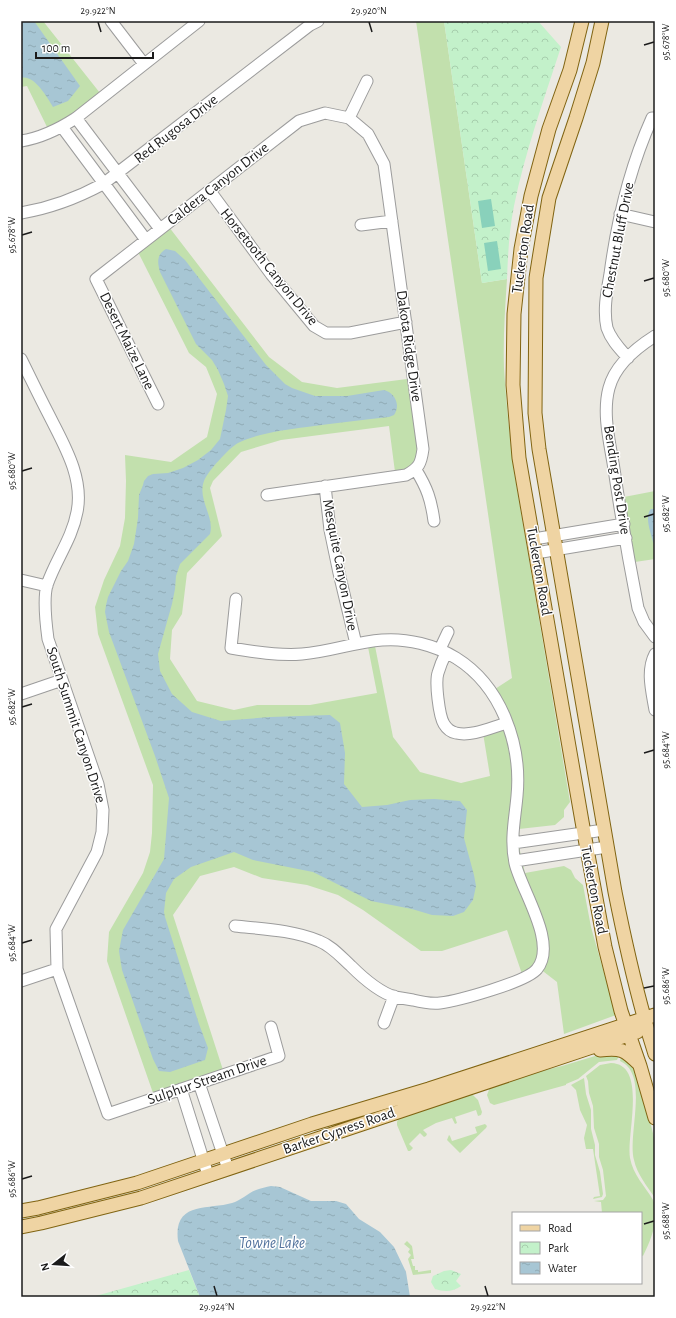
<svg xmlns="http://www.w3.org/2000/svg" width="676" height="1318" viewBox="0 0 676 1318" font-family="'Alegreya Sans',sans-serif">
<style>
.grass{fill:#c2e0ad}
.park{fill:url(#park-crowns)}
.pitch{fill:#89d1bb}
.water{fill:url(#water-ripples)}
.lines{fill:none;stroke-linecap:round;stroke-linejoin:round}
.minor-casing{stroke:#9c9c9c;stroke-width:13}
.major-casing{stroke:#806412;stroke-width:15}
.minor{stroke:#fff;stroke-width:11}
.major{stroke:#efd4a3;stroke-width:13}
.ticks{fill:none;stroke:#1b1b1b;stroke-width:1.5}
.labels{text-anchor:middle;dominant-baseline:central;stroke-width:3;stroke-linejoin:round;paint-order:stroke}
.street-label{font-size:15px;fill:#1b1b1b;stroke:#fff}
.water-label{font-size:16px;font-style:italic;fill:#54749e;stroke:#fff}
.neatline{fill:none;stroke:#1b1b1b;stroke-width:1.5}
.ticks-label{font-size:10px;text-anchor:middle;fill:#1b1b1b}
</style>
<defs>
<pattern id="park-crowns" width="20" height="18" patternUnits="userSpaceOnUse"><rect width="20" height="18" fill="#c3f1ca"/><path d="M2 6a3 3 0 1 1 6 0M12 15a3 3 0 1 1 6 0" fill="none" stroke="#a7cead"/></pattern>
<pattern id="water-ripples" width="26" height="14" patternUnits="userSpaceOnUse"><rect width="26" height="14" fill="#a7c6d4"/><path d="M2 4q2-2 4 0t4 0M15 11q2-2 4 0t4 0" fill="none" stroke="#8faab5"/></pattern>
</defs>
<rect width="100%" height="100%" fill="#ebe9e2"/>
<!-- grass -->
<path class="grass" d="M21,21h22l57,72 -34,26 -18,10 -21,-43 -6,1z
M416,21h28l38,262 25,-4c-2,30 -4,60 -3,89 2,35 6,69 10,103l56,331 -6,8v7l-9,8 -36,4 1,22 5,22 39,-7 7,4 4,8 8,7 8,42 25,88 -52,19 -7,-52 -22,-17 -13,9 -15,-44 -65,21h-21l-58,-41 -25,-15 -31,-10 -45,-7 -28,-11 -34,9 -27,39 50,155 -70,23 -46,-132 2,-29 34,-59 7,-21 2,-19 1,-48 -55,-151 -3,-27 9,-27 16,-34 5,-28 1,-37 -1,-26 46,7 36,-25 10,-43 -11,-27 -17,-14 -51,-101 31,-25 100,130 33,25 35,6 70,-9 11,73c-4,13 -10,17 -23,20l-6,-46 -108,14 -40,12 -28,29 -3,7 12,48 -35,37 -5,41 -10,16 -2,29 27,42 37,9 23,-5h53l67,-12 -9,-46 7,-1 18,91 27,35 41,11 29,-7 -7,-43 31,-7 -19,-37 17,-11z
M655,491v68l-20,3 -11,-65z
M605,1053h15l-3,7 -18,2 -21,17 -12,5v1l-72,20 -4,-2 -3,-8 3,-8 31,-11 41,-10z
M622,1054l11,10 14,44 8,34v56c-8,-12 -18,-24 -21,-38 -7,-25 16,-86 -14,-99z
M611,1063c37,1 15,72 19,95 3,17 15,28 23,42 8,16 -3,42 -10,56l-2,-1v-42h-39l-1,-11 -7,-1 9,-1 3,-4 -3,-26 -4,-13v-13l-5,-16 -1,-22 -4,-13 -1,-12 -2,-5 14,-11z
M584,1078l2,16 5,16v19l4,16v10l5,17 3,22 -1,3 -9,2 1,-2 6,-1 -7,-47h-7l-2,-11 3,-13 -7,-15 -4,-20 -5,-5z
M472,1094l6,6 4,12 -1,3 -3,1 -2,-6 -21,7 2,6 -2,1 -3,-6 -16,5 -13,7 4,4 -1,2 -2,1 -4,-4 -11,11 4,4 -3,3h-2l-11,-26v-3l2,-5z
M485,1124l2,2 -1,2 -26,25 -13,-13 2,-5 1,1 2,5 25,-8 -2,-6z
M407,1241l5,5 2,13h-3l2,7h2v4h3v2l13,-2v3l-18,2 -5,-16 3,-4 -3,-3 2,-3 -6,-5z"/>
<!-- park -->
<path class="park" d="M444,21h94l23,26c-17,52 -36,105 -47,159 -5,24 -6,49 -7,73l-25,4z
M189,1270l11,27h-108z
M451,1270l10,4 -5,7 5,5c-8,6 -17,6 -26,3l-4,-7 2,-6 11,-5z"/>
<!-- pitch -->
<path class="pitch" d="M491,199l4,27 -13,2 -4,-27z
M497,241l4,28 -13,2 -4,-28z"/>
<!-- water -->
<path class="water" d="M21,21h13l46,65 -12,15 -15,6c-6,-10 -19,-33 -32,-29z
M166,249l9,2 10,9 81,105 19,19 7,4 23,8h32l37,-6c11,3 17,15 10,25l-5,2c-27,3 -55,6 -82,10 -23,3 -48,6 -69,16 -8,4 -31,29 -34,38 -7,18 11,36 6,53l-30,30 -4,12 -1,13 -3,15 -14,50 2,17 12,23 20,18 29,9 49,-4 60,-2 10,8 5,30 -1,31 18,23 25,-2 23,-5 24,-1 26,2 7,9 -3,28 10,37 2,11 -3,14 -9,12 -11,4 -21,-1 -20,-6 -41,-8 -58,-29 -60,-12 -19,-8 -43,15 -17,12 -8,14 -2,19 1,5 34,107 9,24 -3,12 -35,12 -11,-1 -6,-12 -31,-89 -3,-19 4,-21 41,-71 5,-61 -14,-42 -46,-124 -4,-20 1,-7 2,-8 13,-26 7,-10 6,-17 4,-26 1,-23 4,-10 1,-4 4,-5 5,-2 15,-1 15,-5 15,-8 13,-10 9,-11 6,-29 2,-14 -4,-12 -6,-14 -6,-10 -16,-16 -36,-72c-3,-10 -3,-18 6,-23z
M651,509h4v36l-2,-3c-2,-9 -9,-26 -2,-33z
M271,1186l9,1 31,14h25l10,3 13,15 21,13 14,15 12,25 4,25h-210l-22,-56c-5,-40 30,-31 54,-38 8,-2 16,-10 24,-13 5,-2 10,-3 15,-4z"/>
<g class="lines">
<defs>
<path id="minor" d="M111,21l33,43
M76,118l84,111
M349,118l18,-37
M62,127l84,113
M21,141c20,-3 38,-12 55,-23l123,-97
M210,191l61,83 43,52 12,7h24l56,-11
M21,213c30,-5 56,-15 82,-29l207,-159 8,-4
M620,214l35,8
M361,225l31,-4
M655,336c-19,12 -40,29 -46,52 -7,26 1,55 5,81 7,47 15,93 24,139l6,14 11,15
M628,358c-8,-9 -17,-18 -21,-30 -4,-18 0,-37 3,-54 7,-53 20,-107 42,-156h3
M21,359c10,20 19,39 29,58 14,28 34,61 27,95 -5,27 -21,47 -30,73 -4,14 -1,39 1,54l50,145 5,26 -1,22 -5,20 -41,77 1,40 7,20 44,125 171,-58 -8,-29
M158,404l-62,-125 203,-158 26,-8 24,5
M416,470c11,18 15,29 18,51
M325,486l5,44 9,43 17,71
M267,495l139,-20c13,-7 15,-11 17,-26l-39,-285 -16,-30 -19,-16
M534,539l90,-15
M536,553l90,-15
M21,580l26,6
M440,649l8,-17
M446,653c-3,6 -6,13 -8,20 -3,9 1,43 6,51 3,5 7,8 12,9 16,4 36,-6 51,-10
M655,654c-9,17 -3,38 0,56
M21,694l41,-14
M513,843l91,-13
M515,861l92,-14
M235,926c28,3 58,4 84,15 13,5 22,16 32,25 12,12 28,26 44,31 6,1 12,2 18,3 8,2 18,4 27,3 17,-2 87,-21 97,-34 21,-26 -16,-79 -22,-106 -5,-24 0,-44 2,-67 5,-52 -16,-110 -61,-138 -21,-13 -49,-20 -74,-18 -27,2 -53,12 -80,14 -23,2 -48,-2 -71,-6l5,-49
M21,981l36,-12
M384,1023l10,-27
M199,1083l29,86
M181,1089l27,86"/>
<path id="major" d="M582,21l-12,49 -21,59 -18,67 -10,53 -7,65 -1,71 6,73 65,375 21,114 16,64 19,55 15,52
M602,21l-9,42 -17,55 -27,80 -9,55 -4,25 -1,135 4,36 76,443c11,55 23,109 40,162
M600,1050c21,-2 24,-1 39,14
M21,1211l17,-3 99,-25 175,-59 117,-35 226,-74
M21,1227l20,-4 100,-25 496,-166"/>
</defs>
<!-- minor casing -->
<use href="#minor" class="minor-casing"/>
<!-- major casing -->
<use href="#major" class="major-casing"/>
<!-- minor -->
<use href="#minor" class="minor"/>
<!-- major -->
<use href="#major" class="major"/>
</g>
<!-- ticks -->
<path class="ticks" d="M98,22l3,10M369,22l3,10M644,45l10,-3M22,235l10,-3M644,281l10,-3M22,471l10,-3M644,517l10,-3M22,707l10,-3M644,753l10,-3M22,943l10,-3M644,988l10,-2M22,1179l10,-3M644,1224l10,-3M214,1286l3,10M485,1286l3,10"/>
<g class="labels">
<!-- street labels -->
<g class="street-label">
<text transform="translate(176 129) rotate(-38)">Red Rugosa Drive</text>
<text transform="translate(218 184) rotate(-38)">Caldera Canyon Drive</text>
<text transform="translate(618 240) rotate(-79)">Chestnut Bluff Drive</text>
<text transform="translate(523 249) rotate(-82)">Tuckerton Road</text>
<text transform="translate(269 267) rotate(51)">Horsetooth Canyon Drive</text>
<text transform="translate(127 341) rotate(64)">Desert Maize Lane</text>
<text transform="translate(409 346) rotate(82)">Dakota Ridge Drive</text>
<text transform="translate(617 480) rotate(81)">Bending Post Drive</text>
<text transform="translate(340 565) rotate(79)">Mesquite Canyon Drive</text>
<text transform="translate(539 571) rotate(80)">Tuckerton Road</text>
<text transform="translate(76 725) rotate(72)">South Summit Canyon Drive</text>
<text transform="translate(594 890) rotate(79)">Tuckerton Road</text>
<text transform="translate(207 1080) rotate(-19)">Sulphur Stream Drive</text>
<text transform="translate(339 1131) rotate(-19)">Barker Cypress Road</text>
</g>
<!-- water labels -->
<g class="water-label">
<text x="272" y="1243">Towne Lake</text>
</g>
</g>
<!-- border -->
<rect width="676" height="1318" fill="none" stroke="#ffffff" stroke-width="44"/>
<!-- legend -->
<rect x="512" y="1212" width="130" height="72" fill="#ffffff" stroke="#a4a4a4"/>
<rect x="520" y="1225" width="20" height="6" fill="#efd4a3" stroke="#a4a4a4"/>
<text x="548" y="1232" font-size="12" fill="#1b1b1b">Road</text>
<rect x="520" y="1242" width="20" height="12" fill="url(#park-crowns)" stroke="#a4a4a4"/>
<text x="548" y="1252" font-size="12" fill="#1b1b1b">Park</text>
<rect x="520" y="1262" width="20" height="12" fill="url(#water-ripples)" stroke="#a4a4a4"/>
<text x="548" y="1272" font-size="12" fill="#1b1b1b">Water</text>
<!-- north arrow -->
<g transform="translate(54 1264) rotate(253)" stroke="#ffffff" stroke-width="3" paint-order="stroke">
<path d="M0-3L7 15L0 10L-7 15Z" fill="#1b1b1b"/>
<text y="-6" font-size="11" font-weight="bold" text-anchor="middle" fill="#1b1b1b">N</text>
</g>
<!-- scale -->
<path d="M36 52v6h117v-6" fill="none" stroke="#1b1b1b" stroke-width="2"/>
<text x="42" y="52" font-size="12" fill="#1b1b1b" stroke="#ffffff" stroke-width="3" paint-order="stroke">100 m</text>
<rect x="22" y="22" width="632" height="1274" class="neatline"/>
<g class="ticks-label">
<text x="98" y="14">29.922°N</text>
<text x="369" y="14">29.920°N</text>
<text transform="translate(665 42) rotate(-90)" y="4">95.678°W</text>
<text transform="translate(11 235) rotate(-90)" y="4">95.678°W</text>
<text transform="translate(665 278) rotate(-90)" y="4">95.680°W</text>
<text transform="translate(11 471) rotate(-90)" y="4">95.680°W</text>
<text transform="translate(665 514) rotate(-90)" y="4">95.682°W</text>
<text transform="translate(11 707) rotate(-90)" y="4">95.682°W</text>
<text transform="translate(665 750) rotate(-90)" y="4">95.684°W</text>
<text transform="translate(11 943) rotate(-90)" y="4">95.684°W</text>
<text transform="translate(665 986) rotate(-90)" y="4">95.686°W</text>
<text transform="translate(11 1179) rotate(-90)" y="4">95.686°W</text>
<text transform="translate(665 1221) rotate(-90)" y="4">95.688°W</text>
<text x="217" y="1310">29.924°N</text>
<text x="488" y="1310">29.922°N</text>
</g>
</svg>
